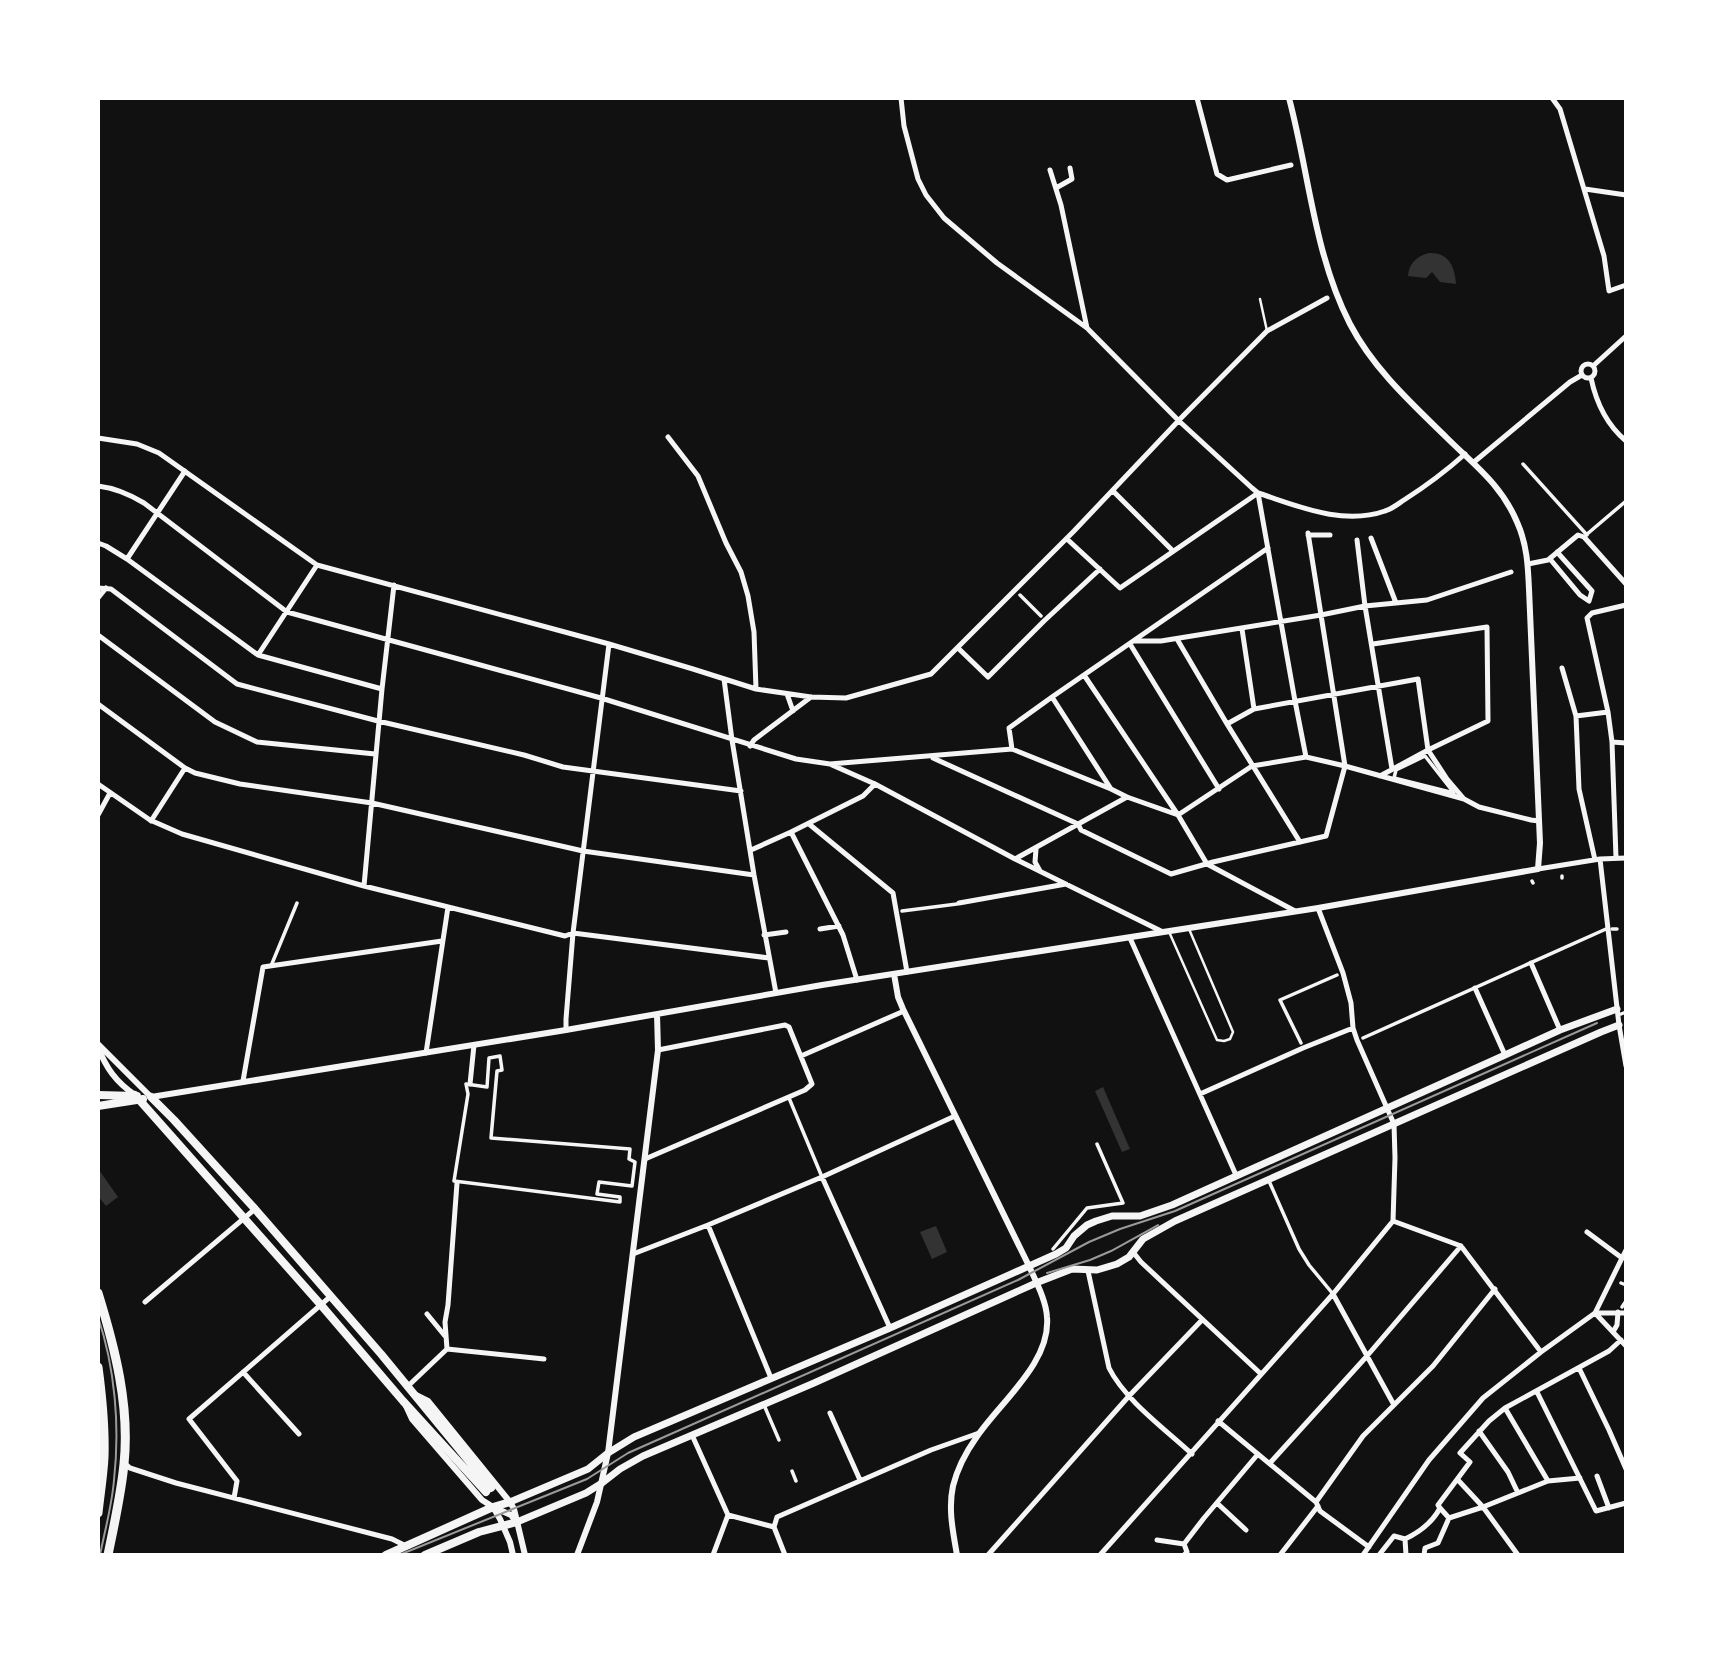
<svg xmlns="http://www.w3.org/2000/svg" width="1724" height="1653" viewBox="0 0 1724 1653" font-family="Jost,sans-serif">
<style>
.water{fill:#333}
.lines{fill:none;stroke-linecap:round;stroke-linejoin:round}
.service{stroke:#f5f5f5;stroke-width:2.5}
.pedestrian{stroke:#f5f5f5;stroke-width:3.5}
.minor{stroke:#f5f5f5;stroke-width:5}
.tertiary{stroke:#f5f5f5;stroke-width:6}
.secondary{stroke:#f5f5f5;stroke-width:7}
.primary{stroke:#f5f5f5;stroke-width:8}
.trunk{stroke:#f5f5f5;stroke-width:9}
.tram{stroke:#9a9a9a;stroke-width:2}
</style>
<rect width="100%" height="100%" fill="#111"/>
<!-- water -->
<path class="water" d="M1429,253c19,-1 26,13 27,31l-16,-2 -8,-10 -6,6 -18,-2c1,-13 9,-20 21,-23z
M1103,1087l27,62 -8,3 -27,-61z
M99,1170l19,27 -12,9 -8,-10z
M936,1226l11,26 -15,7 -12,-27z"/>
<g class="lines">
<!-- service -->
<path class="service" d="M1260,299l7,32
M1170,934l47,106 7,1 6,-2 3,-7 -44,-103"/>
<!-- pedestrian -->
<path class="pedestrian" d="M1523,464l64,71
M1586,535l40,-34
M1020,595l21,21
M1425,756l29,37 -60,-15 2,-8z
M1562,876v2
M1532,881l1,2
M902,911l55,-7
M1612,929h5
M271,966l26,-63
M1621,1014l5,-2
M1363,1038l243,-109
M1301,1043l-21,-43 57,-25
M500,1056l2,14 -5,1 -6,67 139,11 -1,10 6,3 -3,24 -33,-4 -2,12 23,3v5l-166,-21 14,-87 -2,-10 21,3 2,-29z
M789,1098l33,79
M1269,1181l30,68 10,16 24,29
M1053,1249l34,-41 36,-5 -26,-59
M1621,1283l5,2
M1622,1307l4,-6
M764,1405l15,35
M792,1471l4,10"/>
<!-- minor -->
<path class="minor" d="M901,98l3,28 14,53 8,16 18,23 53,45 90,65 92,93 73,67 6,5c40,13 85,33 127,18 7,-2 13,-7 19,-11 22,-14 42,-29 61,-46
M1197,98l20,76 10,6 64,-15
M1552,98l8,11 44,147 5,35 17,-6
M1050,170l11,35 26,123
M1056,188l16,-9 -2,-11
M1585,189l41,6
M1581 371a7 7 0 1 1 14 0a7 7 0 1 1-14 0Z
M1593,366l33,-30
M1591,378c5,24 16,47 35,63
M668,437l30,39 28,67 15,29 7,24 6,36 2,57
M98,438l39,6 22,9 158,112 292,79 84,25 63,20 55,8 35,1 85,-24 143,-143 109,-115 84,-85 60,-33
M1474,462l96,-80 12,-7
M98,486c17,2 31,8 46,17l143,109 314,86 195,61 34,5 182,-15 99,40 16,8 51,18 74,-49 54,-9 39,9 119,33 15,8 52,13 8,1
M1113,491l60,60
M1308,535h22
M1371,538l25,65
M1067,539l53,49 138,-95 37,208 11,56
M1357,540l8,66 27,163
M98,543l8,3 21,13 131,96 124,34
M127,559l58,-88
M1550,559l30,36 9,6 3,-10 -35,-39
M1528,564l20,-4 30,-25 6,2 42,47
M98,588l13,1 126,95 141,37 146,34 39,12 178,24
M98,598l8,-10
M1242,629l12,80
M98,635l117,87 42,20 118,12
M1177,639l50,85 73,118
M1135,641h26l160,-26 44,-9 62,-6 84,-28
M1130,644l89,145
M1373,644l114,-17 1,94 -60,29 -48,26
M958,648l30,29 56,-56 56,-52
M258,655l59,-90
M1562,668l14,48 3,73 16,71
M1084,675l94,140 29,49
M724,679l8,61 22,135 22,118
M787,694l6,17
M1052,697l59,92
M98,704l87,64 10,5 45,11 132,19 211,48 171,24
M1576,716l32,-4
M1227,724l27,-15 164,-30 10,71 19,29 17,20
M1612,742l14,1
M750,746l4,-6 57,-43
M1012,749l-3,-21 43,-31 216,-149
M933,758l145,66 3,6 90,44 42,-12 113,-26 19,-70 -37,-233
M832,765l43,19 140,75 148,73
M98,784l52,36 32,14 182,52 201,50 8,-3 196,25
M98,815l12,-22
M151,821l34,-53
M809,824l84,69 14,79
M791,832l52,103 14,45
M1036,849l-1,13 5,9
M751,850l40,-18 72,-36 12,-12
M1616,858l-4,-116 -4,-30 -21,-94 5,-5 34,-8
M1015,859l112,-62
M1600,859l19,166 7,41
M1207,864l88,47
M1538,869l62,-10 26,-1
M364,886l18,-197 12,-104
M959,903l107,-19
M820,929l19,-3
M764,935l22,-3
M1130,938l106,237
M1531,963l29,67
M1475,988l30,67
M566,1030v-11l7,-86 36,-289
M426,1053l22,-146
M801,1056l103,-45
M243,1081l20,-114 179,-26
M470,1084l4,-39
M1200,1094l103,-46 50,-20
M645,1159l160,-69 7,-6 -23,-57 -4,-2 -127,25
M822,1177l68,151
M1393,1221l68,25 80,106
M708,1225l63,153
M1587,1232l35,26
M1133,1252l8,10 120,112
M633,1254l75,-29 114,-48 133,-61
M1088,1271l21,97c16,32 56,61 83,86
M1333,1294l61,111
M145,1302l110,-93
M1595,1313l31,-63
M1595,1313l31,33
M1595,1313h31
M427,1314l18,22
M1613,1332l4,-7 1,-13
M447,1349l-2,-27 3,-17 9,-122
M1579,1368l30,62 17,39
M243,1372l56,62
M407,1387l40,-38 97,10
M1537,1392l59,119 30,-8
M1505,1408l43,73
M830,1413l30,67
M1218,1421l98,81 4,9 49,36
M1479,1431l29,41 10,21
M692,1435l36,80
M124,1463l6,5 46,15 216,56 14,7
M1270,1463l97,-107 94,-110
M1597,1476l12,32
M1458,1480l25,27 35,48
M234,1498l3,-17 -48,-62 142,-123
M1316,1502l47,-66 70,-70 62,-77
M1217,1503l29,27
M1440,1508l-2,-3 32,-43 -10,-9 29,-32 16,-13 104,-57 12,-11
M728,1515l46,12
M1449,1518l34,-11 65,-26 32,-3
M774,1527l3,-10 154,-67 48,-17
M774,1527l11,28
M1157,1540l27,4
M713,1555l15,-40
M988,1555l141,-159 73,-76
M1100,1555l233,-261 60,-73 2,-63 -1,-34 -37,-84 -4,-12 -2,-25 -8,-30 -25,-65
M1184,1555l3,-3 -3,-8 20,-26 54,-64
M1280,1555l38,-49
M1363,1555l66,-95 54,-62 58,-46 54,-39
M1379,1555l15,-19 11,3
M1406,1555l-1,-16c15,-7 27,-16 35,-31l9,10 -11,25 -13,5 -1,7"/>
<!-- tertiary -->
<path class="tertiary" d="M894,974l4,23 5,12 126,257c7,16 17,34 18,51 4,46 -47,85 -71,121 -10,14 -19,32 -23,48 -5,23 0,46 4,69
M98,1044l53,53 415,-67 256,-45 496,-77 220,-39 2,-26 -11,-254c-1,-23 -2,-45 -12,-67 -16,-38 -43,-57 -71,-85 -36,-35 -73,-69 -96,-113 -36,-70 -41,-151 -61,-226
M98,1047c8,21 18,35 37,48
M416,1395l12,6 82,101 4,7 11,46
M406,1406l6,13 70,81 11,7 7,12 10,23 3,13
M493,1507l18,8 5,6
M577,1555l20,-53 11,-49 50,-403 -1,-36"/>
<!-- secondary -->
<path class="secondary" d="M510,1502l78,-33 20,-16 26,-16 256,-109 166,-74 10,-6 8,-12 13,-11 9,-4 16,-5h28l32,-11 333,-150 55,-25 57,-21
M517,1522l69,-29 16,-10 18,-14 23,-13 171,-73 222,-100 36,-14 25,1 20,-6 12,-7 14,-18 32,-18 426,-189 18,-7"/>
<!-- primary -->
<path class="primary" d="M98,1095l39,1
M135,1095l186,210 82,96 83,91
M151,1097l23,23 81,89 126,145 110,134
M98,1106l45,-7
M386,1555l107,-48 17,-5
M425,1555l54,-23 38,-10"/>
<!-- trunk -->
<path class="trunk" d="M98,1293c17,55 32,113 26,171 -3,31 -10,61 -16,91
M98,1367c4,30 7,60 6,90 -1,19 -4,37 -6,56"/>
<!-- tram -->
<path class="tram" d="M1047,1273l43,-13 21,-9 47,-26
M98,1317c17,51 22,109 16,163 -2,25 -9,50 -14,75
M399,1555l188,-76 41,-26 390,-173 71,-38 31,-13 55,-18 422,-188"/>
</g>
<!-- border -->
<rect width="1724" height="1653" fill="none" stroke="#ffffff" stroke-width="200"/>
</svg>
